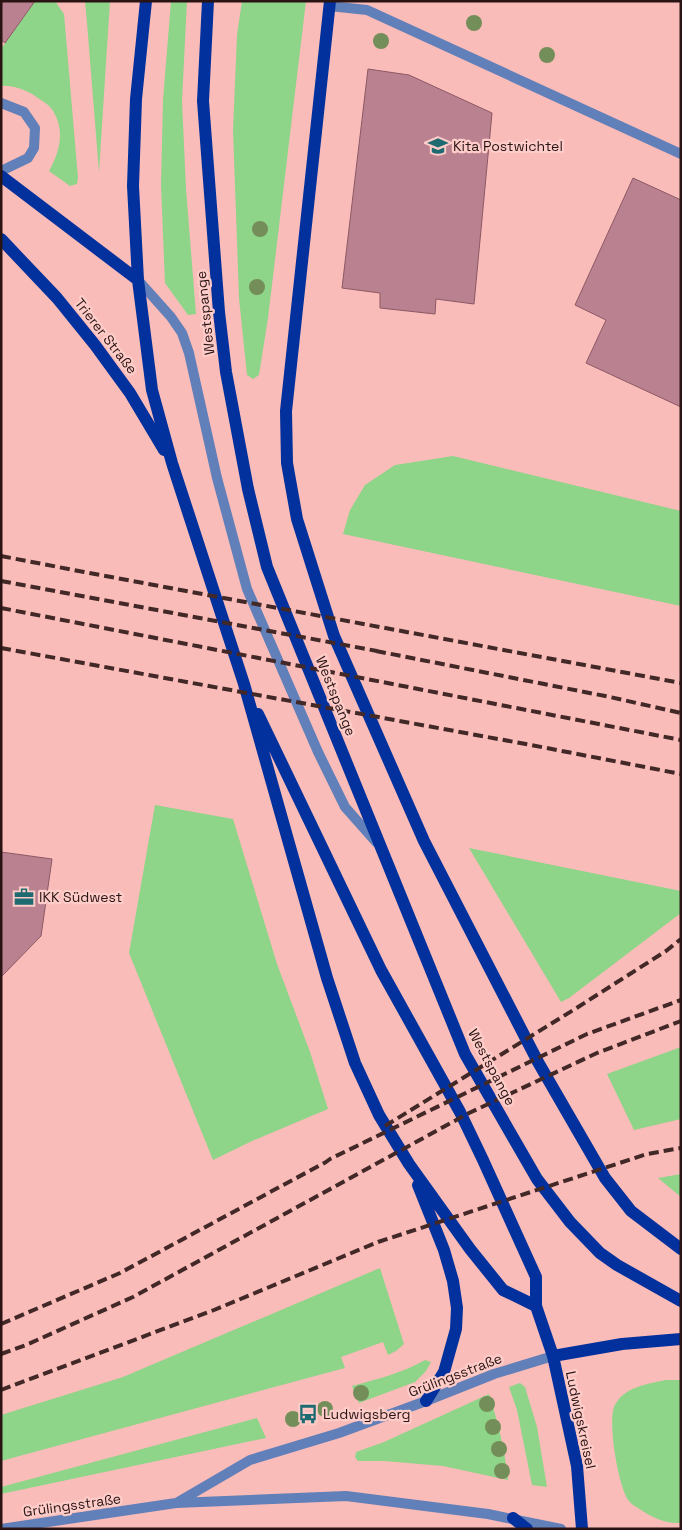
<svg xmlns="http://www.w3.org/2000/svg" width="682" height="1530" viewBox="0 0 682 1530" font-family="'Space Grotesk',sans-serif">
<style>
.green{fill:#8ed489}
.building{fill:#ba8290;stroke:#8c5865}
.lines{fill:none;stroke-linecap:round;stroke-linejoin:round}
.lane{stroke:#617fb9;stroke-width:10}
.street{stroke:#617fb9;stroke-width:10}
.primary{stroke:#02309d;stroke-width:12}
.rail{stroke:#422827;stroke-width:4;stroke-dasharray:10 5;stroke-linecap:butt}
.tree{fill:#748e59}
.labels{text-anchor:middle;dominant-baseline:central;stroke-width:4.5;stroke-linejoin:round;paint-order:stroke}
.poi-label{font-size:14px;fill:#291413;stroke:#ffcdc9;text-anchor:start}
.street-label{font-size:14px;fill:#291413;stroke:#ffcdc9}
</style>
<rect width="100%" height="100%" fill="#fabcb8"/>
<!-- green -->
<path class="green" d="M35,1h20l9,13 14,164 -1,6 -7,2 -21,-15c11,-20 17,-42 2,-63 -4,-5 -11,-8 -16,-12 -9,-6 -23,-11 -34,-10v-37z
M85,1h25l-11,171 -12,-149z
M171,1h16l-5,100 4,88 10,125 -8,1 -23,-32 -4,-98 2,-85z
M242,1h64l-38,317 -9,57 -6,4 -6,-4 -8,-77 -6,-168 4,-95z
M453,456l228,55v95l-338,-72 7,-24 15,-25 30,-20z
M155,805l78,14 44,145 33,88 18,57 -76,32 -39,19 -84,-207z
M469,848l212,43v22l-112,85 -8,4z
M681,1047v72l-47,11 -27,-56z
M681,1174v23l-23,-19z
M380,1268l24,76 -8,7 -8,4 -5,-13 -42,15 4,11 -344,93v-46l122,-38z
M425,1360l6,2 -5,9 -11,11 -56,21 -7,-17c25,-7 51,-13 73,-26z
M666,1380h15v143c-16,1 -30,-6 -43,-15 -3,-2 -7,-4 -9,-7 -11,-14 -21,-77 -15,-94 1,-3 6,-10 9,-12 12,-10 29,-12 43,-15z
M520,1383l5,4 12,40 10,60 -15,-2 -15,-75 -8,-23z
M489,1394c9,28 16,57 19,86l-65,-14 -59,-5h-26l-3,-4 1,-5 28,-10z
M257,1418l9,20 -265,56v-7z"/>
<!-- building -->
<path class="building" d="M1,1h34l-30,42 -4,-3z
M368,69l41,6 83,38 -18,191 -38,-5 -1,15 -55,-6v-15l-38,-5z
M633,178l48,22v207l-95,-44 20,-43 -31,-15z
M1,852l51,7 -11,77 -40,41z"/>
<g class="lines">
<!-- lane -->
<path class="lane" d="M329,6l38,4 314,144
M1,103l23,9 11,16 -1,20 -6,10 -27,13
M138,280l33,37 11,16 7,20 28,125 30,111 71,163 27,55 31,35"/>
<!-- street -->
<path class="street" d="M178,1502l72,-42 89,-27 87,-32 68,-27 59,-18
M1,1529l175,-26 170,-7 142,18 73,15"/>
<!-- primary -->
<path class="primary" d="M146,1l-10,98 -3,87 5,94 14,110 20,73 72,221 83,294 28,85 24,52 30,49 61,85 33,41 33,16
M208,1l-5,100 16,211 7,60 22,117 19,78 198,487 72,125 33,43 30,31 17,12 64,36
M330,1l-44,410 1,52 10,56 37,117 90,205 114,221 67,116 26,33 50,38
M1,176l137,104
M1,239l56,59 38,47 35,48 34,57
M258,714l123,256 79,142 23,48 53,117v29l17,50 24,110 5,63
M418,1185l26,65 9,31 4,27 -1,21 -12,43 -18,29
M553,1356l69,-12 59,-5
M513,1518l14,11"/>
<!-- rail -->
<path class="rail" d="M1,556l83,16 597,111
M1,581l376,70
M1,608l680,132
M1,648l530,97 150,29
M376,651l234,46 71,16
M385,1126l190,-117 91,-58 15,-12
M1,1324l119,-51 206,-111 4,-3 257,-125 94,-34
M1,1354l25,-9 107,-48 336,-184 128,-60 84,-32
M1,1390l213,-80 164,-68 269,-88 34,-6"/>
</g>
<!-- trees -->
<g class="tree">
<circle cx="474" cy="23" r="8"/>
<circle cx="381" cy="41" r="8"/>
<circle cx="547" cy="55" r="8"/>
<circle cx="260" cy="229" r="8"/>
<circle cx="257" cy="287" r="8"/>
<circle cx="361" cy="1393" r="8"/>
<circle cx="487" cy="1404" r="8"/>
<circle cx="325" cy="1409" r="8"/>
<circle cx="293" cy="1419" r="8"/>
<circle cx="493" cy="1427" r="8"/>
<circle cx="499" cy="1449" r="8"/>
<circle cx="502" cy="1471" r="8"/>
</g>
<!-- icons -->
<defs>
<symbol id="school-bare" viewBox="-9 -9 18 18"><path d="M0-5L7-2L0 1L-7-2ZM-4 1L0 2.5L4 1V4Q0 6-4 4Z" fill="#1e6a71" stroke="#ffcdc9" stroke-width="2.5" paint-order="stroke"/></symbol>
<symbol id="office-bare" viewBox="-9 -9 18 18"><path d="M-6-3h4V-5.5h4V-3h4V5H-6ZM-1-4.5V-3h2v-1.5ZM-6 0V1H6V0Z" fill="#1e6a71" stroke="#ffcdc9" stroke-width="2.5" paint-order="stroke"/></symbol>
<symbol id="bus-bare" viewBox="-9 -9 18 18"><path d="M-5-6H5V4H4V6H2V4H-2V6H-4V4H-5ZM-3.5-4V0h7V-4ZM-3.5 1.2v1.5H-2V1.2ZM2 1.2v1.5H3.5V1.2Z" fill="#1e6a71" stroke="#ffcdc9" stroke-width="2.5" paint-order="stroke"/></symbol>
</defs>
<g fill-rule="evenodd">
<use href="#school-bare" x="424" y="132" width="28" height="28"/>
<use href="#office-bare" x="10" y="883" width="28" height="28"/>
<use href="#bus-bare" x="294" y="1400" width="28" height="28"/>
</g>
<g class="labels">
<!-- poi labels -->
<g class="poi-label">
<text x="453" y="146">Kita Postwichtel</text>
<text x="39" y="897">IKK Südwest</text>
<text x="323" y="1414">Ludwigsberg</text>
</g>
<!-- street labels -->
<g class="street-label">
<text transform="translate(205 313) rotate(-96)">Westspange</text>
<text transform="translate(106 336) rotate(52)">Trierer Straße</text>
<text transform="translate(336 696) rotate(68)">Westspange</text>
<text transform="translate(492 1067) rotate(62)">Westspange</text>
<text transform="translate(455 1375) rotate(-21)">Grülingsstraße</text>
<text transform="translate(581 1420) rotate(78)">Ludwigskreisel</text>
<text transform="translate(72 1505) rotate(-8)">Grülingsstraße</text>
</g>
</g>
<!-- border -->
<rect width="682" height="1530" fill="none" stroke="#291413" stroke-width="5"/>
</svg>
